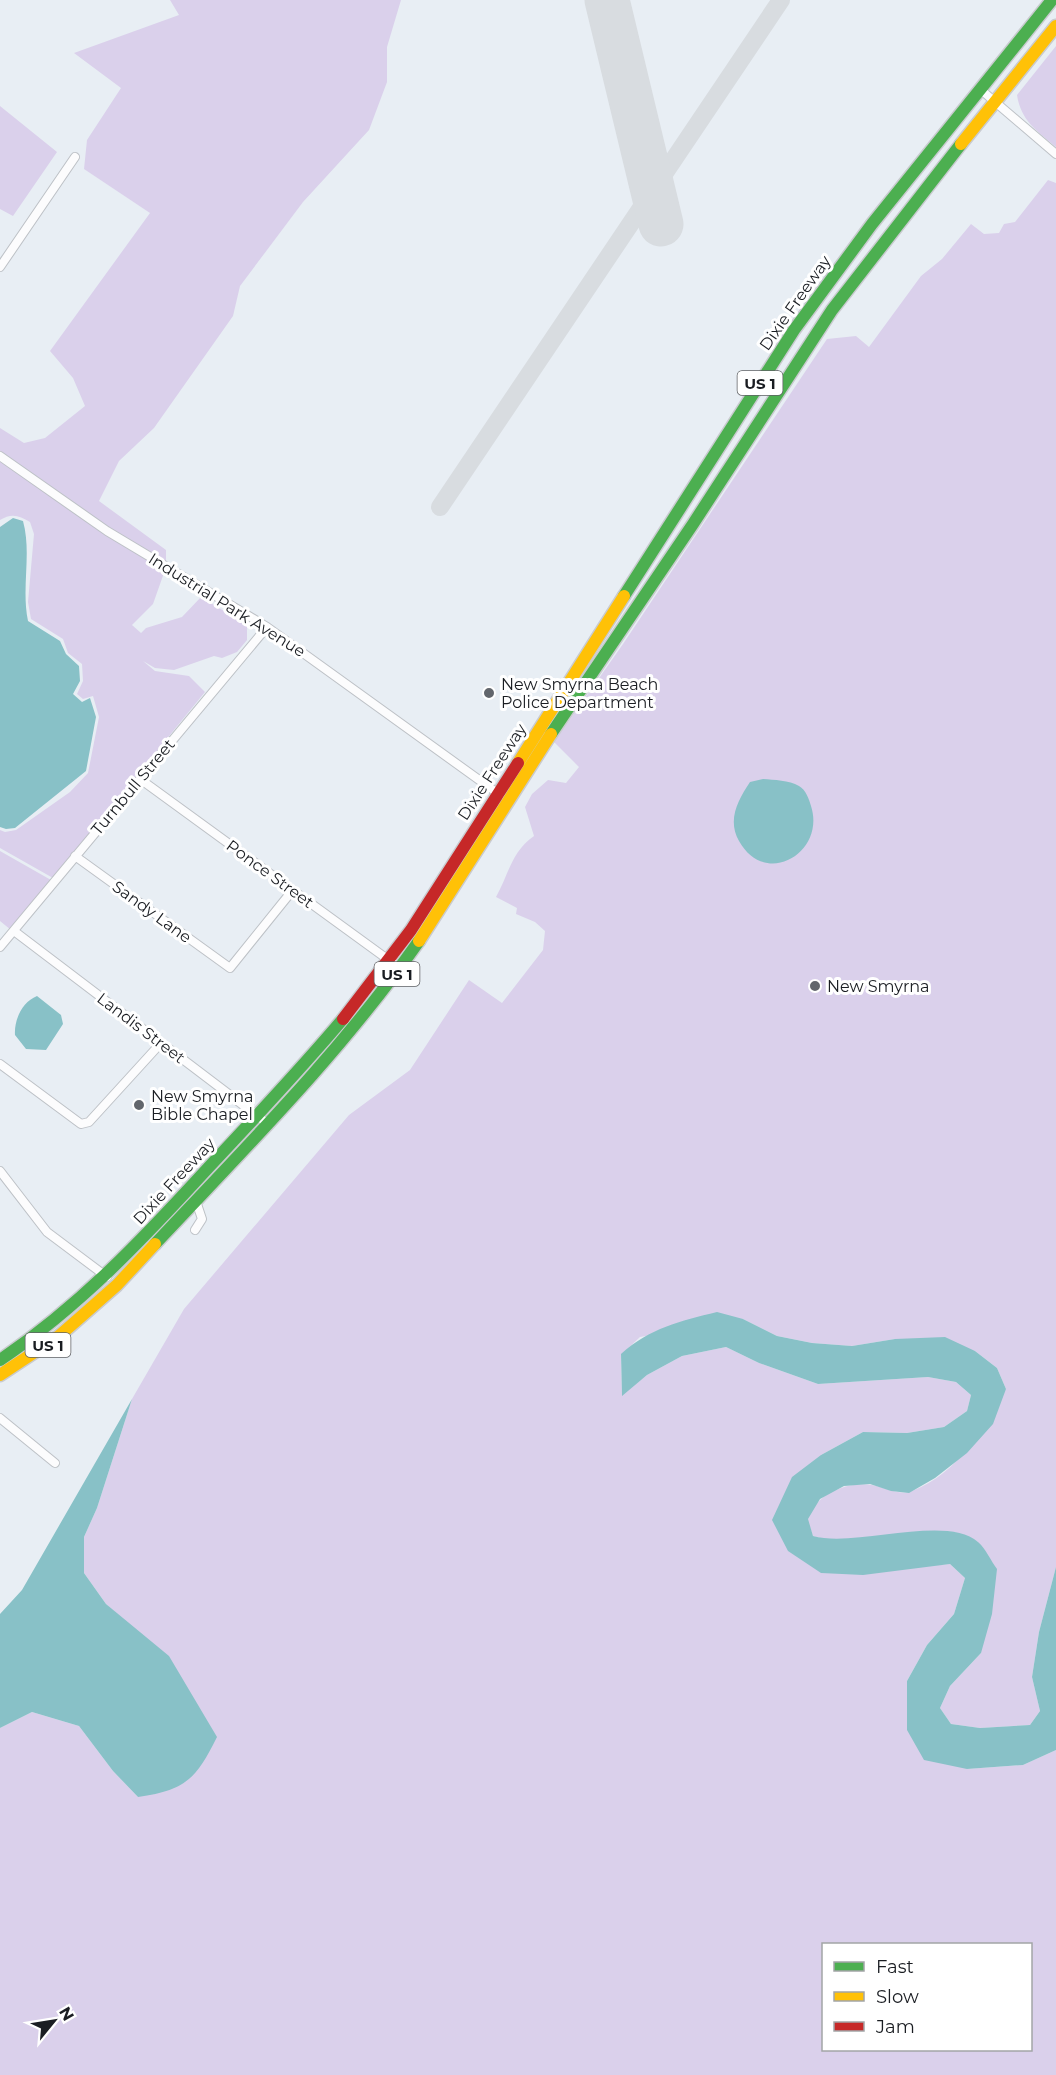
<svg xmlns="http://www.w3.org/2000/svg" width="1056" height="2075" viewBox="0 0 1056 2075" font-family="Montserrat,sans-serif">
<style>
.green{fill:#dad0eb;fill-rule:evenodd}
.water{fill:#88c1c7}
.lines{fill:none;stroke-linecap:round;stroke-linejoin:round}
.taxiway{stroke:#d8dce0;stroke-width:18}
.runway{stroke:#d8dce0;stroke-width:45}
.street-casing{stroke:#bdc1c6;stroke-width:10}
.fast-casing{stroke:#c9cbcf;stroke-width:15}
.slow-casing{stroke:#c9cbcf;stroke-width:15}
.jam-casing{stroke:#c9cbcf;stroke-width:15}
.street{stroke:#fcfcfd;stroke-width:8}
.fast{stroke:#4caf50;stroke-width:12}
.slow{stroke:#ffc107;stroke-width:12}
.jam{stroke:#c62828;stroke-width:12}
.poi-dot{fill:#62666c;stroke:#fff;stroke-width:2}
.labels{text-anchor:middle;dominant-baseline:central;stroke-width:6;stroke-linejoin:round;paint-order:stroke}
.shield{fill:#fff;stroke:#5f6164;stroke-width:1.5}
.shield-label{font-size:15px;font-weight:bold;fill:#1a1d22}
.street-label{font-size:16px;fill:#1a1d22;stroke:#fff}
.poi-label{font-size:16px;fill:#1a1d22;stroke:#fff;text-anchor:start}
</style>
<rect width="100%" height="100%" fill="#e8eef4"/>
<!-- green -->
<path class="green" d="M170,0h231l-14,47v35l-18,48 -66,72 -63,84 -7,30 -79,112 -35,33 -20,40 67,49v12l-57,-34 -109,-77v-23l24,15 21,-5 40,-32 -12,-28 -23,-27 100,-138 -66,-44 3,-29 34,-52 -47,-35 105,-38z
M1056,46v101c-19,-16 -35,-26 -39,-52z
M0,106l57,46 -44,64 -13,-7z
M1048,180l8,3v1384l-17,65 -7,45 8,34 -10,14 -50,3 -29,-4 -11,-16 10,-22 31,-33 -3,-111c-8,-3 -18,-9 -26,-10 -46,-6 -95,17 -139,4l-6,-17c4,-6 8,-15 13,-19 12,-12 36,-18 52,-15 12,2 27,11 40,6 48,-19 68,-60 94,-102l-9,-21 -22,-17 -80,-12 -43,7 -40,-3 -35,-7 -34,-17 -103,18 -19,18 1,40 25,-20 35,-19 44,-9 33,16 59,21 110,-7 28,5 15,13 -4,16 -23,16 -37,6 -44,-1 -42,23 -33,96 125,16 37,-3 15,14 -11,36 -27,31 -20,36 60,88 56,-4 33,-15v325h-1056v-347l32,-16 47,14 34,45 25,26 -6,-170 -26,-23 -22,-31v-36l13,-29 35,-109 52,-90 165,-194 61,-45 59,-90 33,23 41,-53 2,-19 -10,-9 -19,-8 1,-6 -21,-11c13,-23 15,-45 38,-61l-9,-29 7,-13 16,-14 18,3 13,-16 -25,-25 69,-98 204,-305 29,-3 13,11 52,-71 21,-17 29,-35 13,10 15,-1 5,-9 11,-2zM824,1944h206v106h-206z
M0,461l104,73 61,36 -12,34 -21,21 9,8 5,-5 36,-11 19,-20 46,28v15l-10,12 -15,6 -8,-2 -40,14 -19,-2 -12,-7 12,10 34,5 16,16 -152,186 -53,-30v-18l5,2 11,-2 54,-38 18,-19 11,-56 -6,-21 -10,3 -6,-5 6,-13 -1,-17 -14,-11 -5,-14 -32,-20 -3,-17 6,-68 -4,-12c-11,-7 -19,-9 -30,-2z
M0,851l51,29 -40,50 -11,-9z"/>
<!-- water -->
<path class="water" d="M13,518l10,3c9,33 -2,66 5,100l32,20 6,13 13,12 1,15 -7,13 9,8 8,-4 6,19 -10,54 -71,57 -9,1 -6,-2v-300z
M763,779c11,1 26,1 36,7 7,4 10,13 12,20 15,46 -45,83 -72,35 -12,-21 -1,-41 11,-59z
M37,996l24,19 2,9 -17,26 -20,-1 -11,-14c-1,-15 7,-33 22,-39z
M717,1312l26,7 34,17 35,7 40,3 43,-7 50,-2 30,14 22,17 9,21 -13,35 -26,29 -32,25 -26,15 -18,-2 -21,-7 -26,2 -24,13 -12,20 5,17c42,12 133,-22 165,6 8,7 13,19 19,27l-5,45 -11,39 -31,33 -10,22 11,16 29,4 50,-3 10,-14 -8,-34 7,-45 17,-65v183l-33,15 -56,4 -43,-9 -17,-30v-49l20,-36 27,-31 11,-36 -15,-14 -87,11 -42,-2 -33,-22 -16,-31 20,-43 29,-22 42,-23 44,1 37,-6 23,-16 4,-16 -15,-13 -28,-5 -110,7 -59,-21 -33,-16 -44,9 -35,19 -25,21 -1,-42c29,-26 59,-33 96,-42z
M132,1399l-35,109 -13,29v36l22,31 63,52 48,81c-21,42 -31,53 -79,60l-25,-26 -34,-45 -47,-14 -32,16v-114l22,-24z"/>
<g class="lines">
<!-- taxiway -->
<path class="taxiway" d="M440,507l341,-507"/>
<!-- runway -->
<path class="runway" d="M607,0l54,224"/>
<defs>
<path id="street" d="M980,89l76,65
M0,267l75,-110
M769,370l15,11
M0,456l107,75 160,96 233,168
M140,779l261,190
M75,856l155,112 62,-77
M14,931l254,193
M0,947l267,-320
M0,1064l81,60 8,-2 72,-79
M0,1171l47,61 60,45
M195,1230l7,-11 -6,-18
M0,1418l55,45"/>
<path id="fast" d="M624,596l170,-266 78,-106 180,-224
M551,734l142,-210 139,-214 129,-166
M155,1244c93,-99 186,-192 264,-303
M0,1360c80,-54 143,-121 208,-192 46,-49 92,-98 135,-149"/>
<path id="slow" d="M961,144l95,-118
M518,763l106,-167
M419,941l132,-207
M0,1375l59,-39 58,-51 38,-41"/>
<path id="jam" d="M343,1019l68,-89 107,-167"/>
</defs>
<!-- street casing -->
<use href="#street" class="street-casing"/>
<!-- fast casing -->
<use href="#fast" class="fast-casing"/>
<!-- slow casing -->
<use href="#slow" class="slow-casing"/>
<!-- jam casing -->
<use href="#jam" class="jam-casing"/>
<!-- street -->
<use href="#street" class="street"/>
<!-- fast -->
<use href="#fast" class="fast"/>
<!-- slow -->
<use href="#slow" class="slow"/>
<!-- jam -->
<use href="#jam" class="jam"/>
</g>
<!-- markers -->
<g class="poi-dot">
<circle cx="489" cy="693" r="6"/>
<circle cx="815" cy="986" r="6"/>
<circle cx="139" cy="1105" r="6"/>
</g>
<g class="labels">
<!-- shield labels -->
<g class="shield">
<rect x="737.5" y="371" width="45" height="24" rx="4.5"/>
<rect x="374.5" y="962" width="45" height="24" rx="4.5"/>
<rect x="25.5" y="1333" width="45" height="24" rx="4.5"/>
</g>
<g class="shield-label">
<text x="760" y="383">US 1</text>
<text x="397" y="974">US 1</text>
<text x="48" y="1345">US 1</text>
</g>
<!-- street labels -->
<g class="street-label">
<text transform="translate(795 303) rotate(-55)">Dixie Freeway</text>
<text transform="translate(227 605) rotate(32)">Industrial Park Avenue</text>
<text transform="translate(492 772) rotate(-57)">Dixie Freeway</text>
<text transform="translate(133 787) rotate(-50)">Turnbull Street</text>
<text transform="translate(270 874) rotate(36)">Ponce Street</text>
<text transform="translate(152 912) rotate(36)">Sandy Lane</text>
<text transform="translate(141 1028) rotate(37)">Landis Street</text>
<text transform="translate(174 1181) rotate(-47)">Dixie Freeway</text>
</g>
<!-- poi labels -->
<g class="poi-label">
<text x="501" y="684">New Smyrna Beach<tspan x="501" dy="18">Police Department</tspan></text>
<text x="827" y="986">New Smyrna</text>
<text x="151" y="1096">New Smyrna<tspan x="151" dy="18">Bible Chapel</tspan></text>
</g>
</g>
<!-- legend -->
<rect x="822" y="1943" width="210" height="108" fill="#ffffff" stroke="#a3a5a7" stroke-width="1.5"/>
<rect x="834" y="1962" width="30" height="9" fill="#4caf50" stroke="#a3a5a7" stroke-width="1.5"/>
<text x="876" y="1973" font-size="18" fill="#1a1d22">Fast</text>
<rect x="834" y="1992" width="30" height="9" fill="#ffc107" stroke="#a3a5a7" stroke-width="1.5"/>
<text x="876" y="2003" font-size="18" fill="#1a1d22">Slow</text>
<rect x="834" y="2022" width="30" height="9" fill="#c62828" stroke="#a3a5a7" stroke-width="1.5"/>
<text x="876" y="2033" font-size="18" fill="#1a1d22">Jam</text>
<!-- north arrow -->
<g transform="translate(54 2021) rotate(60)" stroke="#ffffff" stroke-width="4.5" paint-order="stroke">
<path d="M0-4.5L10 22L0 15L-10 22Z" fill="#1a1d22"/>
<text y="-9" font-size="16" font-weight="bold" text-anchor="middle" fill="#1a1d22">N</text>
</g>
</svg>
